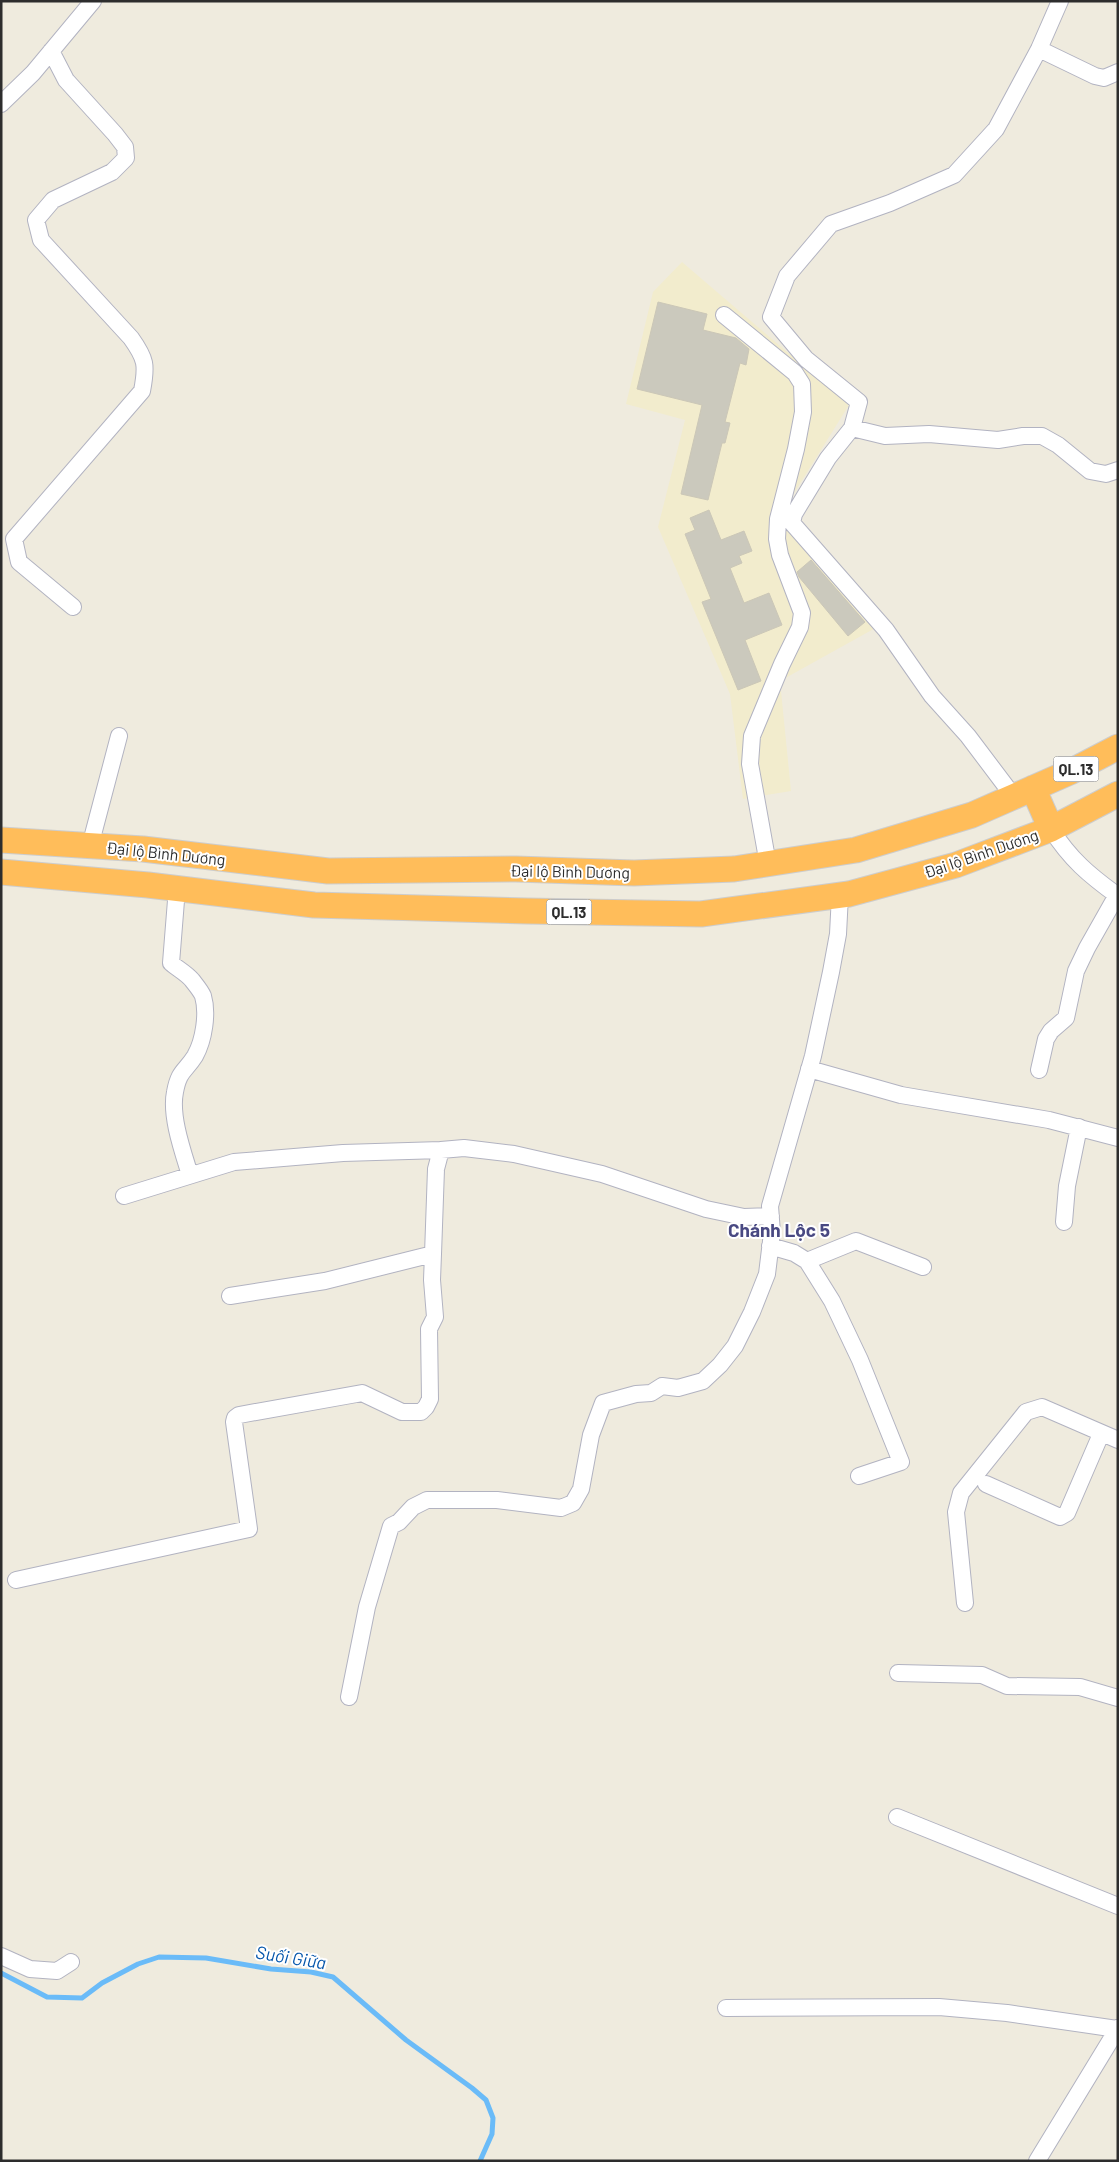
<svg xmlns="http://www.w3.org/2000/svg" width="1119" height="2162" viewBox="0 0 1119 2162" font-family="Barlow,sans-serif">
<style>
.education{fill:#f2eccd}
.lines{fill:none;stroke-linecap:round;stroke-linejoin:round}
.stream{stroke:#6abbf8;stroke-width:5}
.building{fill:#cbc9bd;stroke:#cbc7b7}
.minor-casing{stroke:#b2b3c1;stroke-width:18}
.highway-casing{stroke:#cdcdcd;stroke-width:27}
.minor{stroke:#fff;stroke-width:16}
.highway{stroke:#ffbd5a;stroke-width:25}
.labels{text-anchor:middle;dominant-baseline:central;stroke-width:4;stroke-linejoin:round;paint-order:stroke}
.shield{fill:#fff;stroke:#6c6c6c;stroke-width:1}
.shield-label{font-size:15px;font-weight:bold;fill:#2d2d2d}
.street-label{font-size:16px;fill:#2d2d2d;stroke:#fff}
.water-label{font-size:18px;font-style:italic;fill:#0355ab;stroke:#fff}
.quarter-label{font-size:19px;font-weight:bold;fill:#494982;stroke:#fff}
</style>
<rect width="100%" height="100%" fill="#efebde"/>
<!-- education -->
<path class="education" d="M682,262l167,143 -63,101 93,120 -99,55 11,110 -48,8 -13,-105 -72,-167 27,-107 -59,-16 27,-112z"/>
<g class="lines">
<!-- stream -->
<path class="stream" d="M1,1973l46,24 35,1 20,-15 36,-19 21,-7 47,1 65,11 40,3 22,5 73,63 66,48 14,12 7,18 -1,16 -12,27"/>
</g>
<!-- building -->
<path class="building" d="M658,302l49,12 -4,16 33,8 13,11 -3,16 -6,-2 -15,59 5,1 -5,20h-3l-14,57 -27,-6 21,-89 -65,-16z
M709,510l12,30 23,-9 8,20 -13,5 3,7 -12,5 14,35 25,-10 13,32 -37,15 16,41 -23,9 -36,-88 9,-3 -26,-65 10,-4 -5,-12z
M811,560l54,62 -17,14 -49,-59 -2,-5z"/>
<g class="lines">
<defs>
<path id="minor" d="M1060,1l-21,48 -43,80 -42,46 -64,28 -59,21 -44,52 -16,41 35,42 53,43 -7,26 33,8 44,-2 69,6 25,-4h19l16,9 32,26 16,3 12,-4
M1039,49l56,27 9,2 14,-6
M51,51l15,29 49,54 10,13 1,11 -14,14 -59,28 -17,20 5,20 90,98c15,21 16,27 11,53l-128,148 5,23 54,45
M1,104l32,-31 60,-72
M724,315l71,58 7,11 1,28 -7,37 -18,70 -1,20 3,16 22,58 -2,14 -18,37 -30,72 -2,28 18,100
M852,428l-24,30 -34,56 -2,9 94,107 46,66 36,40 46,61
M1051,829c19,30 38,46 67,67
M90,846l29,-110
M177,888l-6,75c7,6 15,10 21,17 3,4 9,11 11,16 5,17 1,44 -8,60 -10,16 -16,14 -20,36 -5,24 8,60 15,83
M809,1069l92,26 148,25 69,18
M1039,1070l7,-31 5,-8 15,-13 10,-47 11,-23 30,-53
M124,1196l110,-34 109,-9 98,-3
M1064,1222l3,-36 12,-59
M770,1246l24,7 13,8 25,40 28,59 41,102 -42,14
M807,1261l49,-20 67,26
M230,1296l95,-15 108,-27 3,-85 5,-19 23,-2 50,6 88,20 104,35 38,8 27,-1
M986,1484l74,33 7,-4 34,-79
M16,1580l233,-51 -15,-107 1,-4 4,-3 123,-22 40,19h19l5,-5 4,-8 -1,-70 6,-12 -3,-37 1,-26
M965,1603l-9,-91 5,-19 65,-81 16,-5 76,33
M898,1673l84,2 25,11 73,1 38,11
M349,1697l18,-90 24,-81 8,-4 14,-15 14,-7h70l64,8 12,-5 8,-14 10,-54 12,-32 33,-9 15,-1 11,-7 16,2 25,-7 17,-16 15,-19 17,-34 15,-38 5,-41 -2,-27 43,-150 18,-84 7,-38 2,-39
M897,1817l221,89
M1,1956l29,13 27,2 14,-9
M726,2008l213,-1 68,6 110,16
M1037,2161l81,-133"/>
<path id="highway" d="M1033,788l18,41
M1,840l142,9 185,22 188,-2 118,4 100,-4 122,-19 116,-35 98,-43 48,-25
M1,872l147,13 166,20 213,6 174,3 148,-20 107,-29 95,-36 67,-35"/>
</defs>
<!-- minor casing -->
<use href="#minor" class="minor-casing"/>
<!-- highway casing -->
<use href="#highway" class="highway-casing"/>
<!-- minor -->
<use href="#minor" class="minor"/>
<!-- highway -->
<use href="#highway" class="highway"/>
</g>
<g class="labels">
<!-- shield labels -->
<g class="shield">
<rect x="1053.5" y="756.5" width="45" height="25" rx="4"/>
<rect x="546.5" y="899.5" width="45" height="25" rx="4"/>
</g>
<g class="shield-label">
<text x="1076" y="769">QL.13</text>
<text x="569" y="912">QL.13</text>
</g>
<!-- street labels -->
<g class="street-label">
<text transform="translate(166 853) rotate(6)">Đại lộ Bình Dương</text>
<text transform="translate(981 853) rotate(-19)">Đại lộ Bình Dương</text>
<text transform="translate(570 871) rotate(1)">Đại lộ Bình Dương</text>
</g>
<!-- water labels -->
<g class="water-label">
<text transform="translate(291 1957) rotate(9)">Suối Giữa</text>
</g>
<!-- quarter labels -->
<g class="quarter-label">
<text x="779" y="1229">Chánh Lộc 5</text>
</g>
</g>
<!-- border -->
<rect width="1119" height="2162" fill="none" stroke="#2d2d2d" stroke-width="5"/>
</svg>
